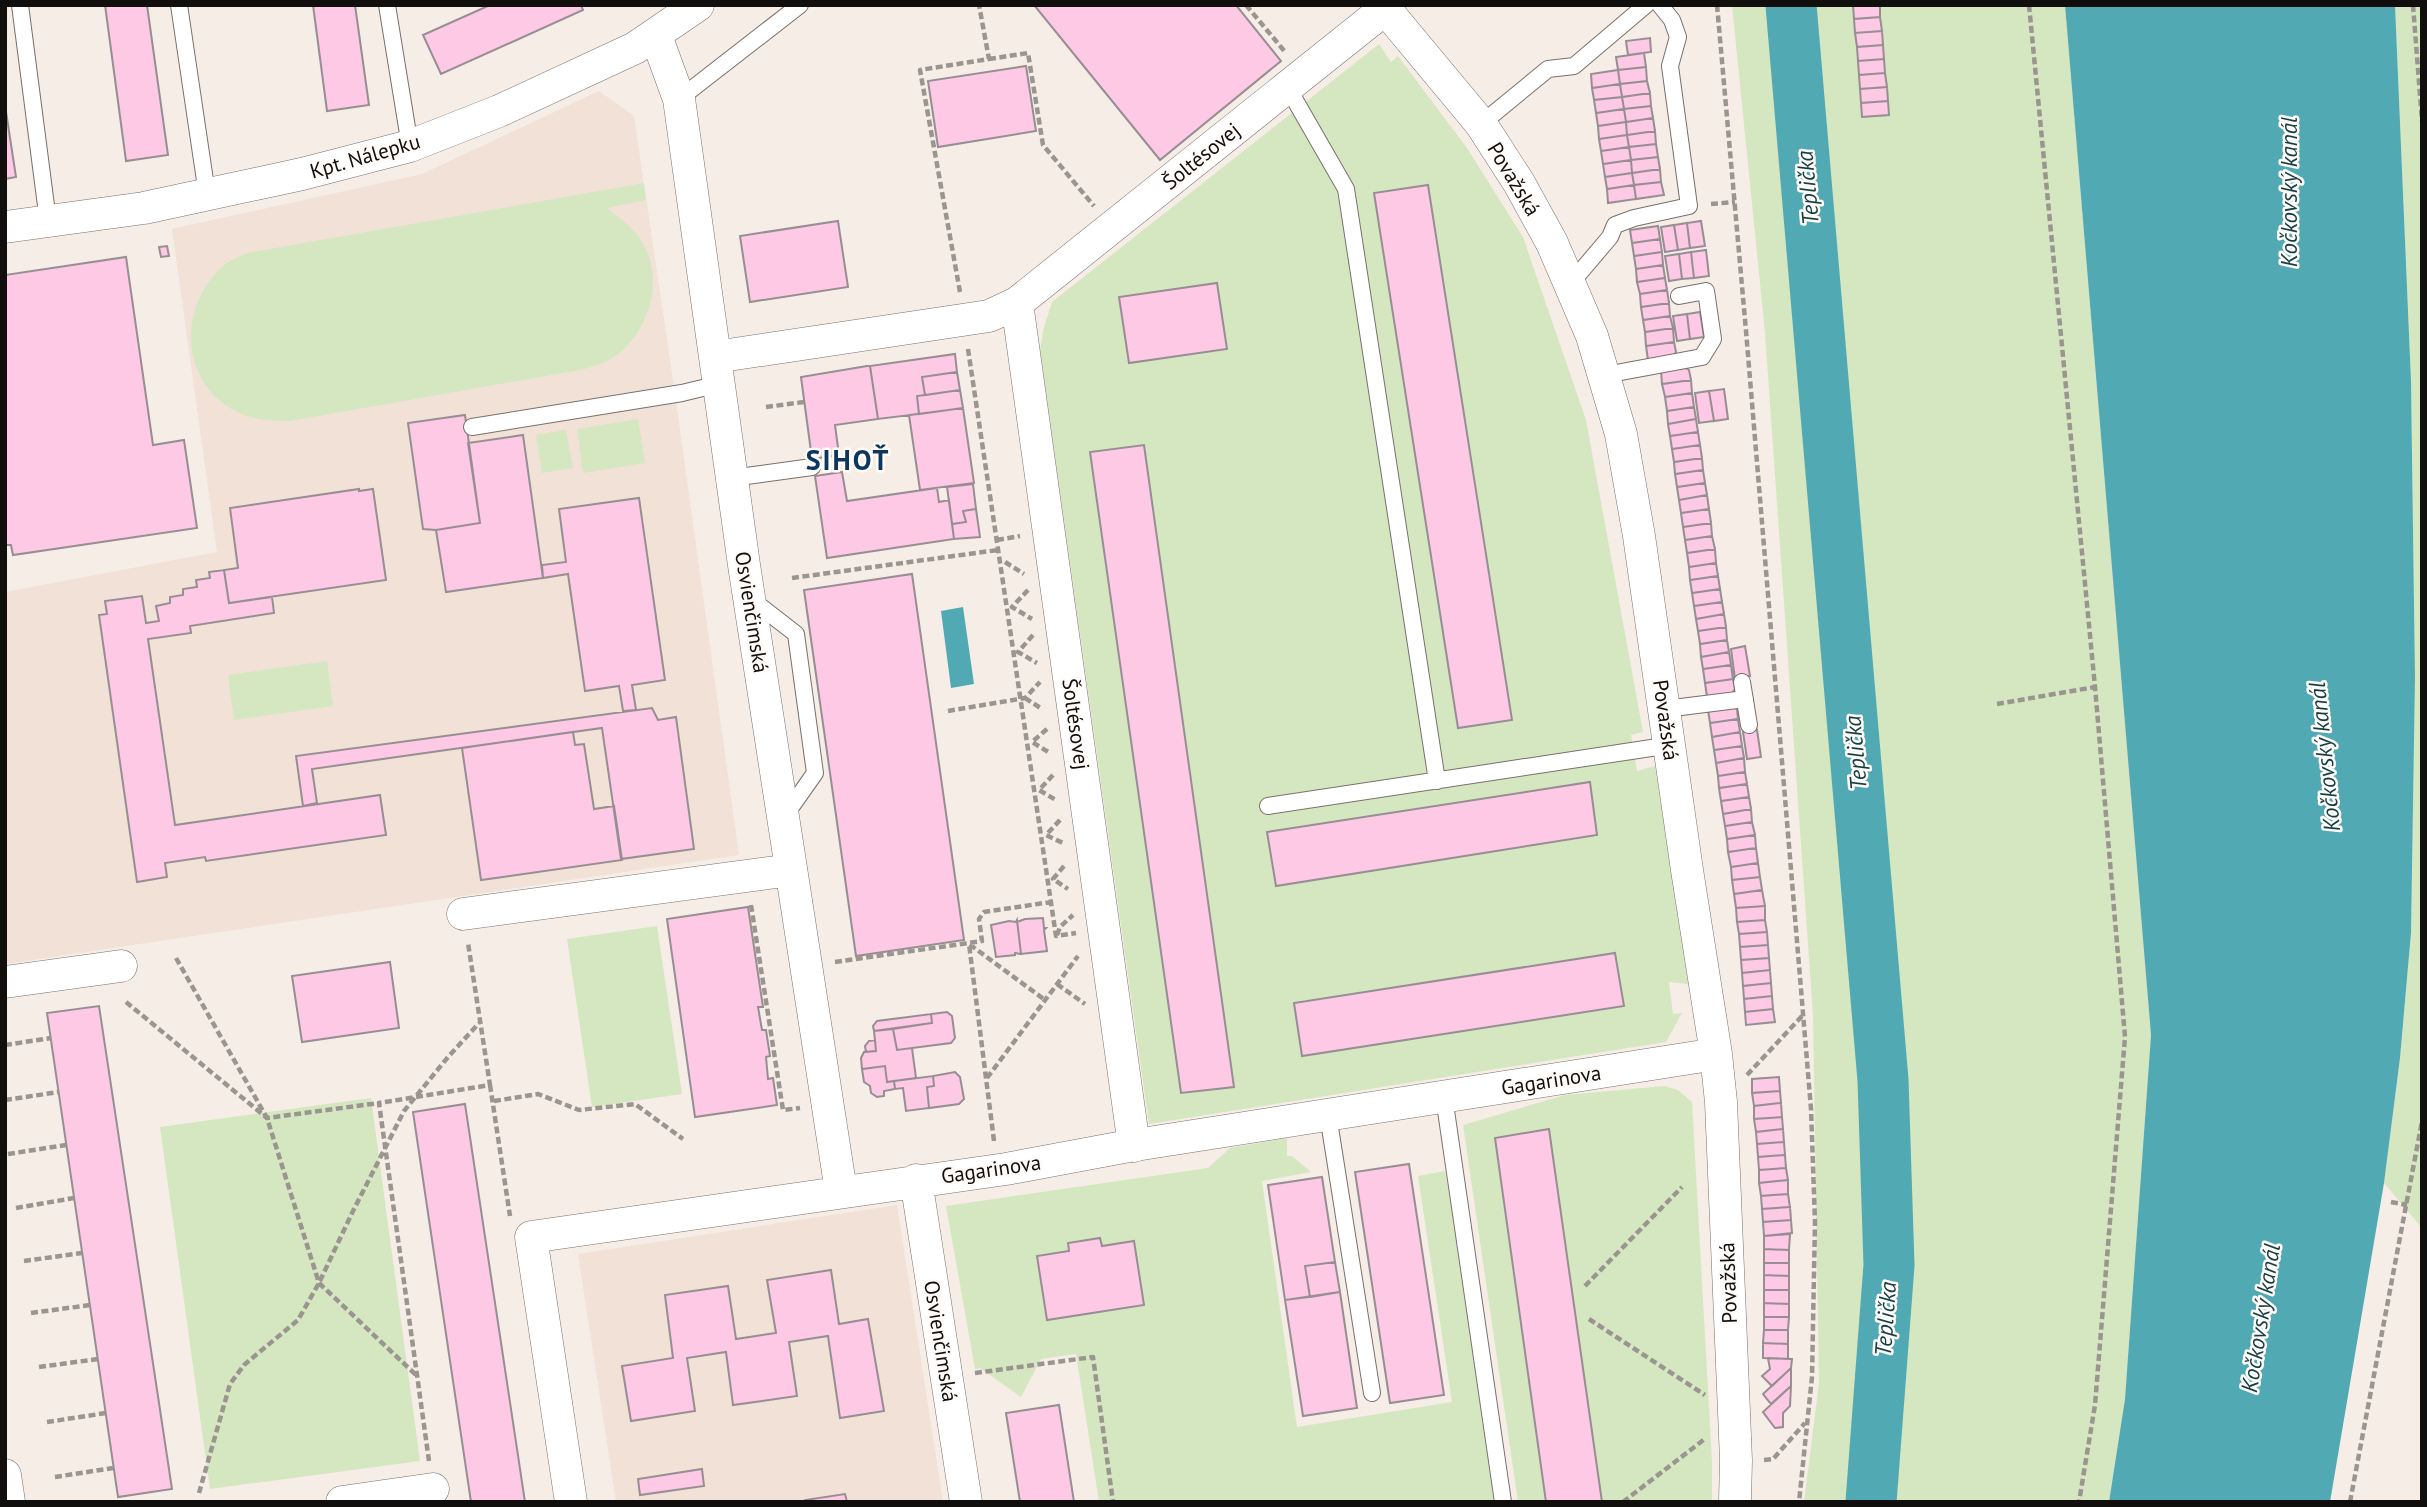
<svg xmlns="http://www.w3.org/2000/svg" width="2427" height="1507" viewBox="0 0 2427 1507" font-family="'PT Sans',sans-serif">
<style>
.built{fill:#f1e1d7}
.green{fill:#d5e7c0}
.water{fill:#51a9b4}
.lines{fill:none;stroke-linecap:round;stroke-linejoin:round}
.river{stroke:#51a9b4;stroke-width:51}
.building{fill:#fdc9e5;stroke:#978e93;stroke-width:2}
.service-casing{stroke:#78706c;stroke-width:18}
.minor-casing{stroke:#78706c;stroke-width:33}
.path{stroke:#9b9590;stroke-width:4.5;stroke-dasharray:7 3.5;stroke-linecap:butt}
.service{stroke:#fff;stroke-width:16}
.minor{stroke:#fff;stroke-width:32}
.labels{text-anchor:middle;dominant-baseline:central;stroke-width:5;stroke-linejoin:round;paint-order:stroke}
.street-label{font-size:21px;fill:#110f0d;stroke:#fffbf9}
.water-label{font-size:23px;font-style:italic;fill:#143e43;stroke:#fffbf9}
.district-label{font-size:28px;font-weight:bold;letter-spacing:2px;fill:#0c365c;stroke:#fffbf9}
</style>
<rect width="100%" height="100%" fill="#f6ede7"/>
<!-- built -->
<path class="built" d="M599,91l35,25 41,278 64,461 -734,109v-372l212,-40 -45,-323 250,-55z
M897,1205l46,297h-327l-38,-248z"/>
<!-- green -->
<path class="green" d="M1732,5h333l86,1030 -26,364 -16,103h-305l15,-119 -6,-368 -48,-682z
M2395,5h27v1223l-38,-45 16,-125 11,-125 4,-256 -4,-296z
M1379,44l12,18 7,-6 69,92 56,89 63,183 57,312 -12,3 6,36 18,-5 34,218 -20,-2 4,32 9,-1 -16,29 -517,82 -109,-774 4,-23 8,-25z
M644,183l2,17 -39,8c12,9 23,17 32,29 25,35 14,84 -15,112 -12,12 -28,17 -44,21l-290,51c-15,0 -28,0 -43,-5 -66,-23 -73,-106 -24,-150 7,-6 16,-9 24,-13z
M638,419l7,44 -62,10 -6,-44z
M566,430l7,38 -31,5 -6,-38z
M327,661l6,45 -99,14 -6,-45z
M657,926l25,168 -90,13 -25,-168z
M1665,1086l13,4 14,12 20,359v41h-194l-55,-377 102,-30z
M371,1098l49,363 -210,28 -50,-362z
M1287,1138v18h5l19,16 -49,9 35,246 155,-25 -34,-226 27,-5 2,12 6,2 7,59 -3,4 22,148h3l-1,11 14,95h-396l-23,-148 -35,5 -20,38 -41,-29 -5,1 -29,-163 262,-38 22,-20z"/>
<!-- water -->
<path class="water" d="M2065,5h330l16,376 4,296 -4,256 -11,125 -16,125 -54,319h-221l16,-103 26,-364z
M963,607l11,77 -23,4 -10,-77z"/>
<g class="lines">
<!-- river -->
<path class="river" d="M1791,5l92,1075 6,185 -18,237"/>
</g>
<!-- building -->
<path class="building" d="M105,5h42l21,150 -42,6z
M313,5h42l14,100 -42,6z
M490,5h91l2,5 -142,64 -18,-39z
M1034,5h202l45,56 -121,99z
M1853,5h27v12l-26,2z
M1880,17l2,14 -27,2 -1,-14z
M1882,31l1,14 -26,2 -2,-14z
M1650,38l1,14 -23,3 -2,-14z
M1883,45l1,14 -26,2 -1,-14z
M1644,53l2,14 -28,3 -2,-13z
M1884,59l1,14 -26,2 -1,-14z
M1026,66l10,65 -98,16 -10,-66z
M1646,67l1,14 -27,3 -2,-14z
M1618,70l2,14 -28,4 -1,-14z
M1885,73l2,14 -27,2 -1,-14z
M1647,81l3,12 -28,4 -2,-13z
M1620,84l2,13 -28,3 -2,-12z
M1887,87l1,14 -27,2 -1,-14z
M1650,93l1,13 -27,3 -2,-12z
M1622,97l2,12 -28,4 -2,-13z
M1888,101l1,14 -27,2 -1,-14z
M5,105l11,72 -11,2z
M1651,106l2,12 -27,4 -2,-13z
M1624,109l2,13 -28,4 -2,-13z
M1653,118l2,13 -28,4 -1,-13z
M1626,122l1,13 -28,4 -1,-13z
M1655,131l1,13 -27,3 -2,-12z
M1627,135l2,12 -28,4 -2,-12z
M1656,144l2,13 -27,3 -2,-13z
M1629,147l2,13 -28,4 -2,-13z
M1658,157l2,12 -28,4 -1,-13z
M1631,160l1,13 -27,4 -2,-13z
M1660,169l1,13 -27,3 -2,-12z
M1632,173l2,12 -27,4 -2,-12z
M1661,182l3,13 -28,4 -2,-14z
M1428,185l84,535 -54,8 -84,-535z
M1634,185l2,14 -28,4 -1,-14z
M838,221l10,66 -98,15 -10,-66z
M1701,221l4,25 -15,2 -3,-25z
M1687,223l3,25 -12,2 -4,-25z
M1674,225l4,25 -13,2 -4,-25z
M1658,226l2,13 -28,4 -2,-13z
M1660,239l2,13 -28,4 -2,-13z
M167,246l2,10 -8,1 -2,-10z
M1706,250l3,26 -15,2 -3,-26z
M1662,252l1,13 -27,4 -2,-13z
M1691,252l3,26 -12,1 -3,-25z
M1679,254l3,25 -13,2 -4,-25z
M126,257l27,188 31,-5 13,88 -184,27 -2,-10h-6v-270z
M1663,265l2,13 -28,4 -1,-13z
M1665,278l2,12 -27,4 -3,-12z
M1217,283l10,66 -98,14 -10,-66z
M1667,290l2,13 -28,4 -1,-13z
M1669,303l1,13 -27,4 -2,-13z
M1700,312l4,25 -14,2 -3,-25z
M1687,314l3,25 -13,2 -4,-25z
M1670,316l3,12 -28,4 -2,-12z
M1673,328l1,14 -28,4 -1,-14z
M1674,342l2,10 -2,4 -26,4 -2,-14z
M955,354l2,18 -35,5 3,18 -8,1 2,18 -41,5 -8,-53z
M867,366h3l8,53 -43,6 4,30 -27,4 -11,-82z
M1686,368l3,2 2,10 -29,4 -1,-13z
M957,372l3,18 -35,5 -3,-18z
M1691,380l1,13 -27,4 -3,-13z
M1724,389l4,30 -14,2 -5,-30z
M960,390l3,18 -44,6 -2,-18z
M1709,391l5,30 -15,2 -4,-30z
M1692,393l2,14 -27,4 -2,-14z
M1694,407l2,12 -28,5 -1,-13z
M963,408l11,75 -54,7 -11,-75z
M465,415l15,108 -44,7 -13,-1 -15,-106z
M1696,419l2,13 -28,4 -2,-12z
M1698,432l2,13 -28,4 -2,-13z
M523,435l20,143 -97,14 -10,-62 44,-7 -12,-80z
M1144,445l90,642 -53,6 -91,-641z
M1700,445l2,13 -28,4 -2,-13z
M1702,458l1,12 -28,4 -1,-12z
M1703,470l2,13 -28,4 -2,-13z
M842,472l5,29 90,-13 2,14 10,-2 5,39 -127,19 -12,-82z
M1705,483l2,12 -28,5 -2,-13z
M973,484l3,25 -13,2 3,11 -14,2 -5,-37z
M359,489v2l14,-2 13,91 -157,23 -5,-33 14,-2 -8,-60z
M1707,495l2,14 -28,4 -2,-13z
M639,498l26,182 -33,5 4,25 -13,1 -4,-25 -34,5 -17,-117 -25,4 -1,-13 24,-3 -7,-53z
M976,509l4,28 -26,2 -2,-15 14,-2 -3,-11z
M1709,509l2,14 -28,4 -2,-14z
M1711,523l1,13 -27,4 -2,-13z
M1712,536l3,13 -28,4 -2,-13z
M1715,549l1,14 -27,4 -2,-14z
M1716,563l2,13 -28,4 -1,-13z
M224,570l5,33 43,-6 2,16 -84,13 1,7 -43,6 27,186 205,-30 6,40 -180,26 -1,-4 -40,6 2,14 -30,5 -38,-267 8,-1 -2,-13 37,-5 4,27 13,-2 -3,-15 14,-3v-6l13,-2v-6l14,-2 -1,-7 14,-2 -1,-6z
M912,574l52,366 -108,16 -52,-366z
M1718,576l2,13 -28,4 -2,-13z
M1720,589l2,13 -28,4 -2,-13z
M1722,602l2,12 -28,5 -2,-13z
M1724,614l2,13 -28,4 -2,-12z
M1726,627l1,13 -27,4 -2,-13z
M1727,640l2,12 -28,5 -1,-13z
M1745,646l5,30 -15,3 -4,-30z
M1729,652l2,13 -28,4 -2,-12z
M1731,665l2,14 -28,4 -2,-14z
M1733,679l2,10 -3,4 -25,4 -2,-14z
M1733,707l4,2 1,10 -28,4 -2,-13z
M652,708l6,12 18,-3 18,132 -73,10 -19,-131 -290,41 5,34 -14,3 -7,-50z
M1738,719l2,13 -28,5 -2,-14z
M1757,730l4,27 -14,2 -4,-27z
M573,732l2,13 9,-1 10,65 20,-3 8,54 -141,20 -19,-132z
M1740,732l2,14 -28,4 -2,-13z
M1742,746l2,12 -28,5 -2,-13z
M1744,758l1,14 -27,4 -2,-13z
M1745,772l2,12 -28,4 -1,-12z
M1590,782l7,53 -321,51 -9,-54z
M1747,784l2,13 -28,4 -2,-13z
M1749,797l2,12 -28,5 -2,-13z
M1751,809l1,13 -27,4 -2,-12z
M1752,822l3,13 -28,4 -2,-13z
M1755,835l1,13 -28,4 -1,-13z
M1756,848l2,15 -27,4 -3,-15z
M1758,863l2,14 -28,3 -1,-13z
M1760,877l2,13 -28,4 -2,-14z
M1762,890l3,16 -29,2 -2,-14z
M1765,906v14l-28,2 -1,-14z
M748,907l15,100h-5l4,23h4l4,26 -4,1 2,22 5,-1 4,27 -82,12 -28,-198z
M1043,918l1,10h2l-2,2 3,21 -26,3 -4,-34v2l8,-3z
M1017,920l4,34 -6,-1v2l-19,2 -5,-32 18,-4 7,1z
M1765,920l2,12 -28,2 -2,-12z
M1767,932l1,13 -28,2 -1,-13z
M1768,945l1,13 -28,2 -1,-13z
M1615,953l9,53 -322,50 -8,-53z
M1769,958l1,12 -28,3 -1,-13z
M390,962l9,66 -97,14 -10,-66z
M1770,970l1,13 -28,3 -1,-13z
M1771,983l1,13 -28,3 -1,-13z
M1772,996l1,13 -28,3 -1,-13z
M99,1006l73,483 -54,8 -71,-484z
M1773,1009l2,13 -29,3 -1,-13z
M947,1012l5,4 3,22 -4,5 -54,7 -4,-21 39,-6 -1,-9z
M931,1014l1,9 -58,8 -1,-5 4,-5z
M893,1029l4,21 15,-2 4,30 -29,4 -2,-16 -23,3 -1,-11 3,-6 12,-1 -2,-20z
M875,1040l1,11 -10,1 -1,-6 4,-5z
M885,1066l2,16 7,-1 1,8 -11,2v5l-7,1 -6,-4 -1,-7 -6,-4 -2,-13z
M955,1072l5,5 4,22 -5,5 -30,4 -2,-21 7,-1 -1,-10z
M933,1076l1,10 -7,1 2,21 -23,3 -3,-23 -8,1 -1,-8z
M1779,1077l1,14 -28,2v-14z
M1780,1091l1,12 -27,3 -2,-13z
M1781,1103l1,14 -28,2v-13z
M465,1104l35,232 25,166h-54l-58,-390z
M1782,1117l1,12 -27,3 -2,-13z
M1549,1129l21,148 32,225h-56l-51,-364z
M1783,1129l1,13 -27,2 -1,-12z
M1784,1142l1,13 -27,2 -1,-13z
M1785,1155l1,13 -27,2 -1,-13z
M1409,1164l35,231 -54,8 -35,-231z
M1786,1168l2,12 -29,3v-13z
M1322,1177l13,85 -30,4 5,31 -25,3 -17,-115z
M1788,1180v14l-27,2 -2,-13z
M1788,1194l2,13 -28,2 -1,-13z
M1790,1207l1,13 -28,2 -1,-13z
M1791,1220l1,13 -28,3 -1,-14z
M1790,1234l-1,16 -25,-1v-13z
M1100,1238l2,8 32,-5 10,64 -97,15 -10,-64 32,-5 -1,-8z
M1764,1249l25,1v13h-25z
M1335,1262l5,30 -30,5 -5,-31z
M1764,1263h25v13l-25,-1z
M831,1270l8,54 29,-5 16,92 -44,7 -12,-82 -39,6 8,54 -64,9 -7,-53 -39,6 8,53 -64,10 -9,-55 51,-8 -8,-63 63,-9 8,53 40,-6 -9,-53z
M1764,1275l25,1v14h-25z
M1764,1290h25v14l-25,-1z
M1340,1292l17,116 -54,8 -18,-116z
M1764,1303l25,1v13h-25z
M1764,1317h25l-1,13h-24z
M1764,1330h24v14l-25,-1z
M1763,1343l25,1v15l-25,-1z
M1768,1358l24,1 -1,9 -19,18 -10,-10 8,-7z
M1791,1368v18l-20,18 -8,-10z
M1791,1386l-1,20 -7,7v14l-8,1 -12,-16z
M1059,1405l15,97h-54l-14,-89z
M702,1469l2,17 -64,9 -2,-16z
M845,1494l2,8h-42v-2z"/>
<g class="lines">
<defs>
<path id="service" d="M20,5l28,216
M179,5l28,189
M387,5l23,141
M1288,88l58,101 91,592
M679,99l121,-94
M1481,124l67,-55 26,-3 72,-61
M1571,283l39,-46 5,-12 19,-7 55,-12 -19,-140 8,-29 -6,-17 -12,-15
M1605,375l97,-18 11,-18 -7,-48 -27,5
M472,427l210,-34 37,-9
M732,478l80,-11
M751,599l45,35 19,139 -31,44
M1742,682l7,43
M1665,709l80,-10
M1268,806l403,-61
M1444,1097l59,405
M1328,1115l44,278"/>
<path id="minor" d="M1382,5l99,119 38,59 33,60 40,93 29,98 18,102 48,334 29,184 5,48 15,358 -1,42
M656,36l23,63 65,466 97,626
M5,227l139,-19 158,-34 108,-28 89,-35 136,-63 63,-43
M1017,303l117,843
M715,357l274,-41 28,-13 368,-294
M463,914l328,-44
M5,982l116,-16
M916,1180l50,322
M5,1475l4,27
M342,1502l91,-13
M571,1502l-40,-265 475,-68 123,-23 587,-92"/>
</defs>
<!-- service casing -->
<use href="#service" class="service-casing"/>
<!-- minor casing -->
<use href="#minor" class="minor-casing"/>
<!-- path -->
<path class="path" d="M1246,5l40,48
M1717,5l29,326 65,778 4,113 -3,155 -13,125
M2029,5l66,682 30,350 -30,368 -16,97
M2413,5l9,116
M989,59l39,-6 15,92 51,61
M1711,204l24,-2
M960,292l-40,-222 69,-11 -10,-54
M968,349l88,587 20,-3
M766,407l38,-5
M2420,496h2
M997,540l23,-4
M1005,562l19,12
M792,578l206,-28
M1028,590l-16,17 20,12
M1033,635l-15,17 19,11
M1025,698l17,11
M1997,704l98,-17
M948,711l77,-13 15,-16
M1047,729l-15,13 18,11
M1053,775l-14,15 17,10
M1060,820l-14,15 17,8
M1064,866l-11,13 15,10
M751,905l32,205 17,-2
M1057,935l3,-8 13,-12
M176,958l91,160 52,165 97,92
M835,962l147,-21 -3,-22 5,-7 67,-10
M1057,984l28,20
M126,1002l141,116 112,-15
M5,1045l46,-7
M1747,1075l56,-60
M987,1078l91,-122
M490,1085l20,131
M5,1100l54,-8
M494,1101l44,-7 41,16 56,-6 48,35
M994,1141l-25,-197 76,56
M8,1154l58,-9
M2391,1202l16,3
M16,1208l58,-10
M24,1261l58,-8
M1585,1286l97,-99
M31,1313l59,-8
M1589,1319l116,76
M39,1367l59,-8
M975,1373l118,-16 20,145
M47,1422l59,-9
M1764,1460l9,-1 32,-36
M429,1461l-50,-358 111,-18 -22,-142
M55,1477l58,-9
M199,1493l31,-109 14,-19 54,-45 21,-37 34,-72 51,-100 44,-54 32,-35
M1623,1502l83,-64
M2350,1502l72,-381"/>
<!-- service -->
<use href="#service" class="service"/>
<!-- minor -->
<use href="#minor" class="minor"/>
</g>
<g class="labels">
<!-- street labels -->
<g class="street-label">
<text transform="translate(365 156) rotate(-16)">Kpt. Nálepku</text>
<text transform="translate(1201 156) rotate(-39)">Šoltésovej</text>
<text transform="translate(1514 179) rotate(59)">Považská</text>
<text transform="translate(752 612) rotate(81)">Osvienčimská</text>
<text transform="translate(1666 720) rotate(82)">Považská</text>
<text transform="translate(1076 724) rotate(82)">Šoltésovej</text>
<text transform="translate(1551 1080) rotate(-9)">Gagarinova</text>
<text transform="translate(991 1169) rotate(-8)">Gagarinova</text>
<text transform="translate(1728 1283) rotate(-92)">Považská</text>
<text transform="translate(941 1341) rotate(81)">Osvienčimská</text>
</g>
<!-- water labels -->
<g class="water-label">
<text transform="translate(1807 188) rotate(-95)">Teplička</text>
<text transform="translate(2288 192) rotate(-90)">Kočkovský kanál</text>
<text transform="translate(1855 753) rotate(-95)">Teplička</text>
<text transform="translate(2324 757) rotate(-96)">Kočkovský kanál</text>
<text transform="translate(2260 1318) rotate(-81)">Kočkovský kanál</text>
<text transform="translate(1885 1319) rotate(-86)">Teplička</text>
</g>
<!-- district labels -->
<g class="district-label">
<text x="848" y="459">SIHOŤ</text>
</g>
</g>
<!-- border -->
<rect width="2427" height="1507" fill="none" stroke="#110f0d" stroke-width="14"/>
</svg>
